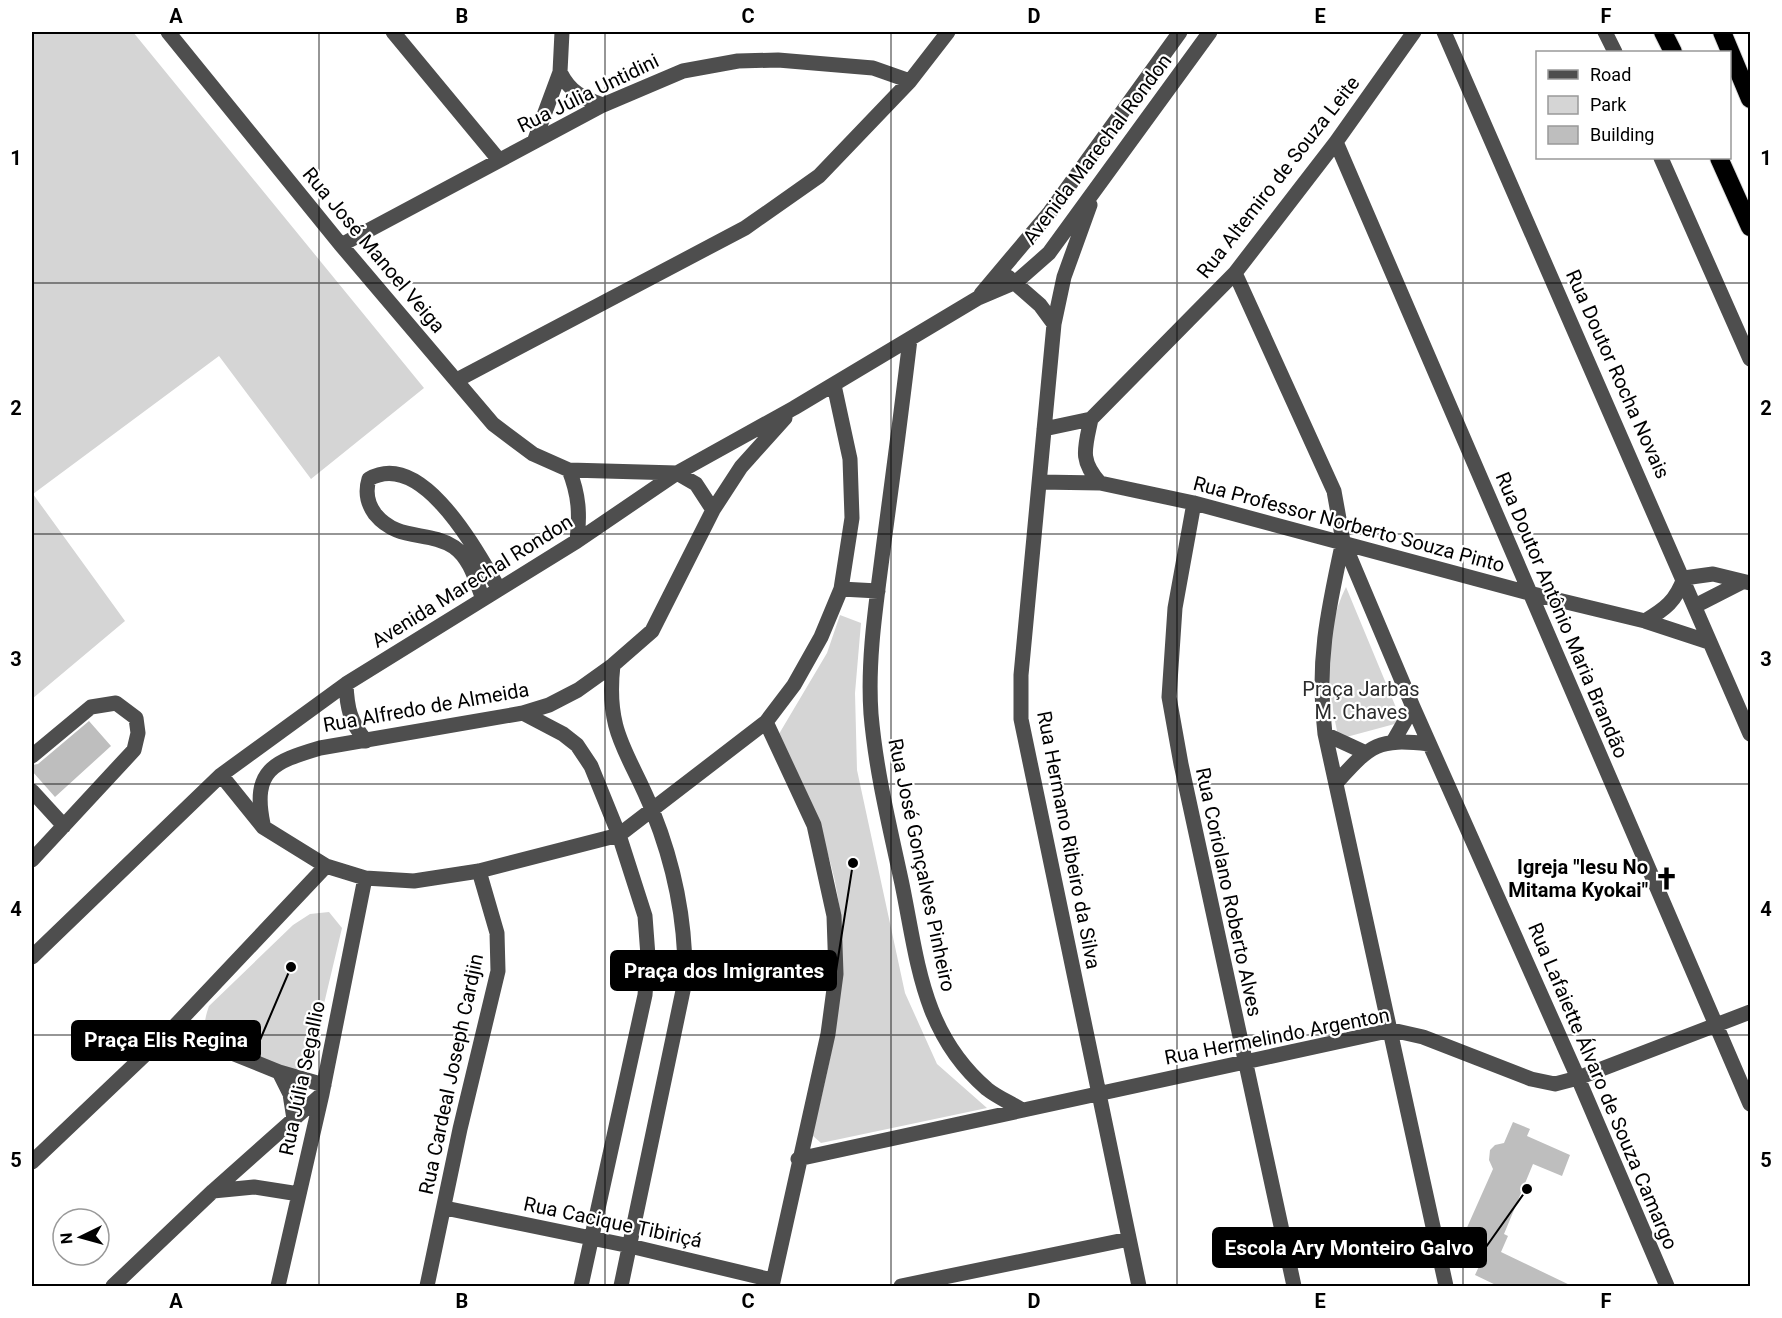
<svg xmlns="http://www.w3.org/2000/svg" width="1782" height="1318" viewBox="0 0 1782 1318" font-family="Roboto,sans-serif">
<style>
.green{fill:#d5d5d5}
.building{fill:#bebebe}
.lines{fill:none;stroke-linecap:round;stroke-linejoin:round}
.highway-casing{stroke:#dbdbdb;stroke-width:20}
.minor{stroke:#4e4e4e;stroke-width:15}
.highway{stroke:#000;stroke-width:18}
.grid{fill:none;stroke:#000;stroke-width:1.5;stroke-opacity:0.55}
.labels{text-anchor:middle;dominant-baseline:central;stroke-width:4.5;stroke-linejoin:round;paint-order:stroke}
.street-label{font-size:20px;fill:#000;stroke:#fff}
.park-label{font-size:20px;fill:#2c2c2c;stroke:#fff}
.poi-label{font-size:20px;font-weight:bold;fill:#000;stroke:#fff;text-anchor:end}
.leader{fill:none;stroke:#000;stroke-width:2}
.callout-dot{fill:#000;stroke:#fff;stroke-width:2}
.callout{fill:#000;stroke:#000;stroke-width:2}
.callout-label{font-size:21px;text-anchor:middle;font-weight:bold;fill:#fff}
.neatline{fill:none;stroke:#000;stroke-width:2}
.grid-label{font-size:20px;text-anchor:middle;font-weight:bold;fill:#000}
</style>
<rect width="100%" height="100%" fill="#fff"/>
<!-- green -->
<path class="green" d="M32,32h101l291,356 -113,91 -92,-123 -186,138 92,127 -93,78z
M1346,587l56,135 -63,17c-12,-48 -16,-107 7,-152z
M840,615l21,8 -6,70 2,77 48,223 32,71 50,44 -166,35 -9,-8c26,-103 48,-198 9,-301 -12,-33 -30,-64 -45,-95l51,-86z
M329,912l13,16 -33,139 -16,7 -81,-32c-10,-13 -8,-21 -3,-36l84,-81 17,-11z"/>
<!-- building -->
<path class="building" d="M89,721l22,25 -56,51 -23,-26v-6l6,-1z
M1513,1122l17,7 -3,7 43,19 -8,21 -29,-12 -29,70 4,2 -7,16 73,35h-74l-25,-12 12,-26 -5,-2 3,-6 -20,-9 28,-63 -4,-9 1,-10 5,-5 9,-2z"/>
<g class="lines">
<defs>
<path id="highway" d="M1663,32l10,20
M1722,32l28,67
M1719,158l31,69"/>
</defs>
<!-- highway casing -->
<use href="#highway" class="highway-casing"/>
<!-- minor -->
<path class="minor" d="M168,32l173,213 152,179 40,30 36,16 108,3 19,11 17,26
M393,32l106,128
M1444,32l306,702
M1605,32l10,20
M560,72c10,20 22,26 43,33
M534,142l26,-70 2,-40
M1336,142l414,962
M1661,158l89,201
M1090,205l-26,72 -10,47 -33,351v44l118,567
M341,245l262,-140 80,-34 55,-10 40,-1 95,8 37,13
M1235,273l99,218 9,50 70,166 165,371 89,208
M1008,277l32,28 14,19
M981,294l69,-82 130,-180
M910,339c-8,68 -17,136 -26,203 -7,57 -17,115 -13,172 5,58 19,114 31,170 16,78 20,149 85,205 10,8 24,14 35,21
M457,380l288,-152 74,-52 91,-95 38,-49
M1091,419l144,-146 101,-131 78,-110
M1091,419c-6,29 -12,41 9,64
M1044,429l47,-10
M569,470c10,25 11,44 8,71
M1040,482l60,1 94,20 335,90 116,28 64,21
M1194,503l-19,105 -6,89 12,67 113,522
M1343,541c-15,69 -27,122 -18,193l121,552
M841,589l37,2
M483,599c-7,-18 -13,-41 -29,-52 -26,-17 -56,-5 -79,-33 -8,-11 -10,-22 -6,-35 54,-31 109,75 130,110
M1695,606l47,-24
M1645,621c20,-12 31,-20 39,-43l29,-4 37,9
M613,665c-8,70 17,88 40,147 22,55 33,110 32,169l-64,305
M346,684c1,24 4,38 20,57
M523,713l40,21 14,11 14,21 28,69 26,81 3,40 -3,39 -64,291
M766,722l48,103 20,91 2,58 -8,60 -56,252
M1325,734l39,18
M1394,740l19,-33
M32,756l59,-49 25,-4 20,15 2,15 -4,17 -102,110
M221,775l42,52 63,39 39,12 49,3 65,-10 140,-36 147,-113 28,-37 27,-48 20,-48 11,-71 -2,-59 -16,-74
M1336,783c35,-38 40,-45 93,-39
M32,791l32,35
M263,824c-11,-54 10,-62 57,-76l203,-35 26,-8 29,-15 35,-25 39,-34 61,-121 28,-43 44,-49
M32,957l189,-182 125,-91 231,-143 100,-68 117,-65 184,-110 38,-16 33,-29 161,-221
M172,1029l107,43 45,13
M279,1072l11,22 4,25
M798,1159l594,-129 31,7 108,42 24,5 23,-6 172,-66
M32,1162l140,-133 154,-163
M213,1191l41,-4 45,7
M445,1208l185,38 142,34
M113,1286l100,-95 109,-97
M278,1286l44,-192 43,-216
M427,1286l33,-157 38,-158 -1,-38 -18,-62
M901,1286l228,-47"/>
<!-- highway -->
<use href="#highway" class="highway"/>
</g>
<!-- grid -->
<path class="grid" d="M319,32v1254M605,32v1254M891,32v1254M1177,32v1254M1463,32v1254M32,283h1718M32,534h1718M32,784h1718M32,1035h1718"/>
<!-- icons -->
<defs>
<symbol id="church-bare" viewBox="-9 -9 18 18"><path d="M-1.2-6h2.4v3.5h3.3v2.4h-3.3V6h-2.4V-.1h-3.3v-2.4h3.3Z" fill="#000" stroke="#fff" stroke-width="2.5" paint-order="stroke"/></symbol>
</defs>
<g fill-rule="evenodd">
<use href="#church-bare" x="1650" y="862" width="33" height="33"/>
</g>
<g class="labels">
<!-- street labels -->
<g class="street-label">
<text transform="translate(588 93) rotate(-26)">Rua Júlia Untidini</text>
<text transform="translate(1097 149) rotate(-53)">Avenida Marechal Rondon</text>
<text transform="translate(1278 177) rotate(-52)">Rua Altemiro de Souza Leite</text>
<text transform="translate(374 250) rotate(50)">Rua José Manoel Veiga</text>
<text transform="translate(1618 374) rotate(66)">Rua Doutor Rocha Novais</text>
<text transform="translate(1349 524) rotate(15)">Rua Professor Norberto Souza Pinto</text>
<text transform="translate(472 581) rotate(-32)">Avenida Marechal Rondon</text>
<text transform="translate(1562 615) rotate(67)">Rua Doutor Antônio Maria Brandão</text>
<text transform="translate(426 707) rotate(-10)">Rua Alfredo de Almeida</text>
<text transform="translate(1069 840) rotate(79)">Rua Hermano Ribeiro da Silva</text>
<text transform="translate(922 865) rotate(78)">Rua José Gonçalves Pinheiro</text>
<text transform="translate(1229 892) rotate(78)">Rua Coriolano Roberto Alves</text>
<text transform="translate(1277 1036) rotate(-11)">Rua Hermelindo Argenton</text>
<text transform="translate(451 1074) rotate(-78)">Rua Cardeal Joseph Cardjin</text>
<text transform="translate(302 1078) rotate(-78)">Rua Júlia Segallio</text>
<text transform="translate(1603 1086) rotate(67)">Rua Lafaiette Álvaro de Souza Camargo</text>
<text transform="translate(613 1222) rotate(12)">Rua Cacique Tibiriçá</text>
</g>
<!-- park labels -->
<g class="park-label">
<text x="1361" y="689">Praça Jarbas<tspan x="1361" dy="23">M. Chaves</tspan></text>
</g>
<!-- poi labels -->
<g class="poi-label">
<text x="1648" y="867">Igreja "Iesu No<tspan x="1648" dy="23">Mitama Kyokai"</tspan></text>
</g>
</g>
<!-- callouts -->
<path class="leader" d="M853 863L836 971M291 967L260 1040M1527 1189L1486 1247"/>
<g class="callout-dot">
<circle cx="853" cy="863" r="6"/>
<circle cx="291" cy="967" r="6"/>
<circle cx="1527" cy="1189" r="6"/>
</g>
<g class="callout">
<rect x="611" y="951" width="225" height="39" rx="6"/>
<rect x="72" y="1021" width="188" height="39" rx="6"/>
<rect x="1213" y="1228" width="273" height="39" rx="6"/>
</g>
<g class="callout-label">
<text x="724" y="978">Praça dos Imigrantes</text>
<text x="166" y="1047">Praça Elis Regina</text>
<text x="1349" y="1255">Escola Ary Monteiro Galvo</text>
</g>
<!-- border -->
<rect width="1782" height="1318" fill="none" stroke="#ffffff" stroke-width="66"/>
<!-- legend -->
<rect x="1536" y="51" width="195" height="108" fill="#ffffff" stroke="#999999" stroke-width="1.5"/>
<rect x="1548" y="70" width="30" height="9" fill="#4e4e4e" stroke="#999999" stroke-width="1.5"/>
<text x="1590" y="81" font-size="18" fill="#000000">Road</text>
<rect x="1548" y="96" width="30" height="18" fill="#d5d5d5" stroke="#999999" stroke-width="1.5"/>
<text x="1590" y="111" font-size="18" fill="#000000">Park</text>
<rect x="1548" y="126" width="30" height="18" fill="#bebebe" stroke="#999999" stroke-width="1.5"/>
<text x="1590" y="141" font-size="18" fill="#000000">Building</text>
<!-- north arrow -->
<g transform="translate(81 1237) rotate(265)"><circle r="28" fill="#ffffff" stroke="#999999" stroke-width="1.5"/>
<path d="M0-4.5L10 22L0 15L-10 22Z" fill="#000000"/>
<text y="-9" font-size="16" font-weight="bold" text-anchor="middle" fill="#000000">N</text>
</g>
<rect x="33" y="33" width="1716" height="1252" class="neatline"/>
<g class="grid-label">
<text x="176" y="23">A</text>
<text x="462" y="23">B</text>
<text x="748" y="23">C</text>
<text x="1034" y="23">D</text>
<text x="1320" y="23">E</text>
<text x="1606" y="23">F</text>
<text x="16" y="165">1</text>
<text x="1766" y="165">1</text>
<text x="16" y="415">2</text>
<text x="1766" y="415">2</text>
<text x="16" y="666">3</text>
<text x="1766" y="666">3</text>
<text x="16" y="916">4</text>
<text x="1766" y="916">4</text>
<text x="16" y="1167">5</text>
<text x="1766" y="1167">5</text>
<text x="176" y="1308">A</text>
<text x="462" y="1308">B</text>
<text x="748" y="1308">C</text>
<text x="1034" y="1308">D</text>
<text x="1320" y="1308">E</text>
<text x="1606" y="1308">F</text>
</g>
</svg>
